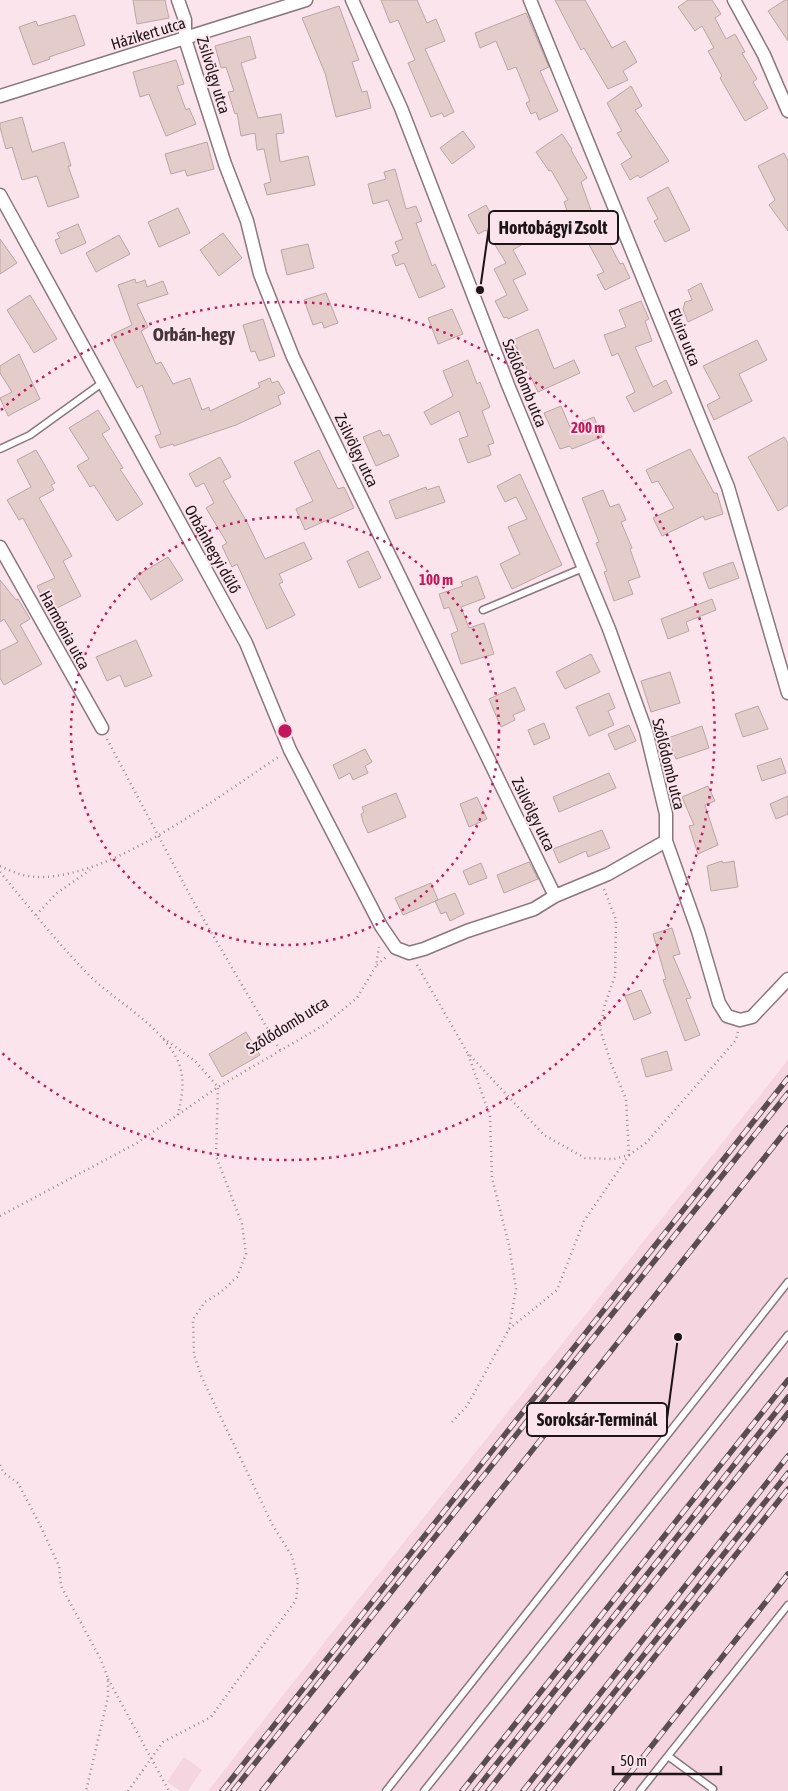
<svg xmlns="http://www.w3.org/2000/svg" width="788" height="1791" viewBox="0 0 788 1791" font-family="'Asap Condensed',sans-serif">
<style>
.built{fill:#f5d6e0}
.building{fill:#e4cccb;stroke:#bba5a4}
.lines{fill:none;stroke-linecap:round;stroke-linejoin:round}
.lane-casing{stroke:#8a777d;stroke-width:9}
.street-casing{stroke:#8a777d;stroke-width:15}
.path{stroke:#9b8a90;stroke-width:2.5;stroke-dasharray:1 4;stroke-linecap:butt}
.lane{stroke:#fff;stroke-width:6}
.street{stroke:#fff;stroke-width:12}
.rail-casing{stroke:#594d51;stroke-width:5.5}
.rail{stroke:#fbe4eb;stroke-width:4;stroke-dasharray:11;stroke-linecap:butt}
.ring{fill:none;stroke:#c2185b;stroke-width:2.5;stroke-dasharray:2.5 5}
.labels{text-anchor:middle;dominant-baseline:central;stroke-width:4;stroke-linejoin:round;paint-order:stroke}
.street-label{font-size:16px;fill:#1c1417;stroke:#fbe4eb}
.quarter-label{font-size:19px;font-weight:bold;fill:#45343a;stroke:#fbe4eb}
.centre{fill:#c2185b;stroke:#fbe4eb;stroke-width:2.5}
.ring-label{font-size:15px;text-anchor:middle;font-weight:bold;fill:#c2185b;stroke:#fbe4eb;stroke-width:4;stroke-linejoin:round;paint-order:stroke}
.leader{fill:none;stroke:#1c1417;stroke-width:2}
.callout-dot{fill:#1c1417;stroke:#fbe4eb;stroke-width:2}
.callout{fill:#fbe4eb;stroke:#1c1417;stroke-width:2}
.callout-label{font-size:18px;text-anchor:middle;font-weight:bold;fill:#1c1417}
</style>
<rect width="100%" height="100%" fill="#fbe4eb"/>
<!-- built -->
<path class="built" d="M788,1060v731h-580l138,-176z
M184,1757l18,13 -14,21h-8l-13,-9z"/>
<!-- building -->
<path class="building" d="M133,0h32l4,18 -32,6z
M381,0h36l10,23 9,-4 9,22 -20,8 29,63 -10,5 -2,-4 -11,4 -23,-54 7,-3 -17,-40 -8,3z
M555,0h30l27,48 13,-7 12,21 -14,9 5,9 -20,9 -24,-41 -3,2z
M688,0h24l9,14 -6,4 11,21 9,-5 10,18 -3,1 15,26 -4,3 15,26 -23,13 -25,-43 2,-2 -14,-25 6,-3 -12,-22 -7,5 -17,-24z
M785,0h3v41l-20,-30z
M339,6l20,54 -7,2 10,30 5,-1 4,17 -35,9 -11,-44 -23,-55z
M526,13l23,54 -9,4 18,40 -19,9 -3,-8 -5,2 -5,-11 4,-2 -14,-34 -8,3 -12,-29 -16,7 -5,-15z
M75,15l10,30 -36,12 1,2 -17,6 -14,-38 17,-6 2,5z
M250,36l6,22 -15,5 17,55 23,-4 3,19 -8,1 4,28 28,-6 7,29 -48,10 -3,-11 7,-2 -7,-33 -7,1 -2,-17 -14,3 -4,-23 -2,1 -7,-22 6,-1 -8,-24 -5,1 -6,-22z
M176,60l8,24 -7,2 9,24 3,-2 7,16 -30,12 -17,-42 -9,3 -7,-25z
M631,86l11,20 -7,4 34,51 -29,17 -2,-3 -8,5 -9,-16 11,-7 -15,-24 5,-2 -15,-28z
M22,117l10,35 32,-10 7,24h-3l11,31 -31,10 -11,-31 -15,4 -10,-33 -6,2 -6,-22v-4z
M463,131l12,16 -23,17 -12,-16z
M562,134l10,15 -1,1 16,28 -6,4 13,37 2,-1 24,46 3,-1 7,15 -25,12 -8,-15 7,-3 -29,-53 -5,1 -6,-18 4,-2 -17,-30 -2,1 -13,-19z
M207,142l7,27 -27,7 -2,-6 -14,4 -6,-20z
M784,153l4,8v70l-19,-26 6,-5 -17,-34z
M395,169l11,40 10,-3 6,15 -6,2 16,43 3,-2 10,23 -26,11 -15,-35 -8,3 -4,-11 7,-3 -4,-10 8,-3 -15,-39 -15,4 -5,-20 18,-5 -2,-7z
M668,187l22,43 -25,12 -11,-21 4,-2 -11,-21z
M486,205l16,30 23,-14 9,16 -21,13 13,24 -13,6 15,30 -20,9 -1,-2 -3,1 -9,-17 12,-6 -13,-26 12,-6 -20,-33 -8,4 -10,-19z
M178,208l12,25 -31,14 -11,-25z
M78,224l8,19 -25,11 -6,-14 5,-2 -3,-5z
M223,233l19,25 -23,18 -19,-26z
M119,235l11,19 -34,18 -10,-19z
M0,239l17,24 -17,11z
M308,244l6,24 -27,7 -6,-25z
M135,279l1,4 9,-3 2,7 16,-6 5,13 -31,10 11,23 -7,4 15,33 5,-2 12,22 17,-6 12,32 7,-3 1,4 50,-24 -2,-4 12,-5 2,5 6,-2 7,12 -7,3 3,8 -45,21 -62,21 -1,-2 -13,4 -5,-12 6,-2 -19,-49 -5,3 -26,-53 21,-10 -14,-40z
M701,283l12,27 -25,12 -5,-13 2,-7 7,-2 -4,-10z
M326,293l12,30 -14,5 -2,-6 -9,3 -9,-25z
M30,295l27,44 -23,14 -27,-43z
M641,301l8,18 -4,2 7,20 -17,6 18,40 13,-7 6,13 -38,19 -8,-15 9,-5 -17,-39 -6,3 -8,-21 22,-8 -7,-17z
M452,309l11,25 -25,10 -10,-26z
M263,319l12,37 -16,5 -4,-10 -4,1 -8,-27z
M538,329l16,40 20,-9 6,13 -42,19 -25,-52z
M757,340l10,20 -28,14 13,27 -38,19 -7,-15 13,-7 -17,-32z
M19,354l21,45 -32,17 -8,-18 12,-6 -12,-19v-7z
M468,360l9,24 3,-2 10,25 -8,4 12,32 -6,2 3,10 -23,8 -9,-24 9,-3 -9,-25 -28,14 -7,-13 29,-16 -10,-25z
M561,406l9,21 24,-10 8,20 -30,12 -2,-3 -10,3 -16,-36z
M98,410l12,19 -8,5 21,34 -3,1 23,35 -26,17 -23,-36 -4,2 -13,-21 12,-7 -20,-31z
M380,430l3,6 6,-2 10,22 -23,10 -13,-29z
M784,437l4,6v62l-10,6 -30,-54z
M690,449l24,44h3l6,21 -18,6 -2,-4 -41,20 -9,-18 21,-10 -16,-27 -6,2 -6,-13z
M36,450l19,33 -4,2 3,5 -15,8 33,58 -9,5 18,35 -32,16 -12,-26 18,-8 -32,-60 -4,2 -12,-20 24,-13 -14,-27z
M319,450l19,39 6,-2 10,21 -49,22 -9,-21 17,-8 -19,-39z
M220,457l11,20 -8,4 24,41 18,37 39,-17 8,17 -33,15 4,8 -4,2 16,31 -28,14 -30,-65 -5,3 -10,-21 5,-3 -21,-35 8,-5 -10,-20 -8,4 -7,-13z
M520,474l42,91 -50,24 -12,-25 20,-10 -12,-27 19,-8 -11,-22 -11,5 -8,-16z
M439,486l6,16 -49,17 -7,-18 37,-14 1,3z
M603,490l7,17 9,-3 7,16 -5,2 11,26 -2,1 10,28 -12,4 5,13 -19,7 -10,-29 3,-1 -11,-28 3,-1 -17,-44z
M368,551l13,27 -22,10 -12,-27z
M168,557l15,23 -32,20 -15,-24z
M733,562l6,16 -30,11 -6,-16z
M477,576l8,22 -24,9 8,21 15,-5 10,31 -33,10 -10,-30 7,-3 -9,-24 -5,2 -5,-15 24,-8 -2,-4z
M0,580l16,20 2,-1 12,20 -10,6 22,39 -38,21 -4,-7v-27l18,-9 -14,-23 -4,3z
M712,599l4,11 -30,12 3,9 -21,8 -7,-20z
M136,640l16,36 -27,11 -5,-12 -13,6 -11,-24z
M591,654l9,18 -35,17 -9,-17z
M670,672l10,31 -29,9 -10,-31z
M515,687l10,23 -12,5 2,5 -14,7 -12,-28z
M609,693l6,15 -7,3 6,14 -25,11 -13,-29z
M758,706l10,23 -25,8 -8,-23z
M544,723l6,15 -16,7 -6,-15z
M629,725l7,16 -21,9 -7,-16z
M702,726l7,22 -33,11 -8,-21z
M365,749l7,13 -7,4 3,7 -15,7 -3,-7 -11,6 -6,-14z
M781,758l5,15 -24,8 -5,-15z
M609,773l7,15 -57,24 -6,-15z
M708,786l7,15 -10,4 13,40 -20,9 -9,-28 5,-1 -12,-28z
M396,793l10,24 -38,16 -5,-11 -2,-8 3,-2 -2,-5z
M788,796v18l-12,5 -6,-15z
M477,797l10,22 -18,8 -9,-23z
M602,830l8,18 -22,9 -2,-6 -27,12 -6,-14z
M722,861l1,2 11,-2 4,26 -27,4 -4,-25z
M529,862l9,17 -34,14 -7,-18z
M481,863l6,15 -18,7 -6,-14z
M431,883l7,17 -35,15 -8,-17z
M455,893l9,21 -14,7 -4,-9 -5,2 -6,-13z
M672,928l8,26 -7,2 18,42 -5,1 14,36 -15,6 -22,-61 3,-1 -13,-45z
M641,990l10,23 -17,7 -9,-24z
M246,1032l14,23 -38,22 -13,-23z
M667,1051l5,19 -26,7 -5,-18z"/>
<g class="lines">
<defs>
<path id="lane" d="M0,449l30,-14 72,-52
M483,610l100,-42
M668,1756l45,33 -1,2
M386,1791l402,-509
M424,1791l364,-456
M640,1791l148,-186"/>
<path id="street" d="M178,0l7,20v19l40,125 22,57 13,53 33,83 262,539
M352,0l49,108 107,277 101,244 37,102 20,83v27l32,90 21,72 8,13 13,4 12,-3 36,-38
M530,0l198,487 60,206
M734,0l30,55 24,56
M0,96l306,-96
M0,195l246,448 44,107 91,176 15,22 13,5 15,-4 43,-18 67,-22 21,-13 53,-22 58,-33
M0,547l102,181"/>
</defs>
<!-- lane casing -->
<use href="#lane" class="lane-casing"/>
<!-- street casing -->
<use href="#street" class="street-casing"/>
<!-- path -->
<path class="path" d="M107,739l86,162 87,149
M0,866c14,7 28,12 44,11 74,-3 173,-80 236,-121
M0,872c28,34 56,69 87,101 28,29 71,49 90,86 9,18 5,37 1,56
M36,915l21,-22 33,-23
M377,965l10,-9
M417,965l50,87 77,83 41,23 29,1 15,-4 17,-12 90,-103 2,-9
M0,1216l137,-73 81,-56 106,-62 33,-27 19,-32 3,-19
M509,1329l48,-39 27,-69 45,-66 -3,-56 -14,-33 -12,-37 5,-25 10,-28 1,-56 -12,-31
M452,1422l15,-16 42,-77 7,-40 -7,-44 -17,-67 -2,-62 -22,-62
M0,1465l4,8 14,10 22,42 19,41 2,20 39,72 8,20v19l-22,94
M108,1679l61,112
M128,1791l35,-49 48,-25 85,-117 2,-19 -6,-25 -20,-32 -70,-146 -8,-23 -1,-36 12,-17 16,-10 16,-15 9,-23 -4,-30 -26,-68 2,-69 -23,-26 -32,-23"/>
<!-- lane -->
<use href="#lane" class="lane"/>
<!-- street -->
<use href="#street" class="street"/>
<defs>
<path id="rail" d="M222,1791l566,-713
M233,1791l555,-698
M262,1791l526,-663
M462,1791l326,-411
M475,1791l313,-394
M488,1791l300,-378
M523,1791l265,-335
M536,1791l252,-318
M548,1791l240,-302
M616,1791l172,-217"/>
</defs>
<!-- rail casing -->
<use href="#rail" class="rail-casing"/>
<!-- rail -->
<use href="#rail" class="rail"/>
</g>
<!-- distance rings -->
<g class="ring">
<circle cx="285" cy="731" r="214"/>
<path d="M1 410A429 429 0 1 1 1 1052"/>
</g>
<g class="labels">
<!-- street labels -->
<g class="street-label">
<text transform="translate(148 33) rotate(-17)">Házikert utca</text>
<text transform="translate(214 75) rotate(73)">Zsilvölgy utca</text>
<text transform="translate(685 337) rotate(68)">Elvira utca</text>
<text transform="translate(525 383) rotate(68)">Szőlődomb utca</text>
<text transform="translate(357 450) rotate(64)">Zsilvölgy utca</text>
<text transform="translate(213 549) rotate(61)">Orbánhegyi dűlő</text>
<text transform="translate(65 630) rotate(61)">Harmónia utca</text>
<text transform="translate(669 764) rotate(76)">Szőlődomb utca</text>
<text transform="translate(534 814) rotate(64)">Zsilvölgy utca</text>
<text transform="translate(287 1025) rotate(-32)">Szőlődomb utca</text>
</g>
<!-- quarter labels -->
<g class="quarter-label">
<text x="194" y="334">Orbán-hegy</text>
</g>
</g>
<circle cx="285" cy="731" r="8" class="centre"/>
<g class="ring-label">
<text x="588" y="433">200 m</text>
<text x="436" y="585">100 m</text>
</g>
<!-- callouts -->
<path class="leader" d="M480 290L489 227M678 1337L667 1419"/>
<g class="callout-dot">
<circle cx="480" cy="290" r="5"/>
<circle cx="678" cy="1337" r="5"/>
</g>
<g class="callout">
<rect x="489" y="211" width="129" height="33" rx="5"/>
<rect x="527" y="1403" width="140" height="33" rx="5"/>
</g>
<g class="callout-label">
<text x="553" y="234">Hortobágyi Zsolt</text>
<text x="597" y="1426">Soroksár-Terminál</text>
</g>
<!-- scale -->
<path d="M613 1766v8h108v-8" fill="none" stroke="#1c1417" stroke-width="2.5"/>
<text x="620" y="1766" font-size="15" fill="#1c1417" stroke="#fbe4eb" stroke-width="4" paint-order="stroke">50 m</text>
</svg>
